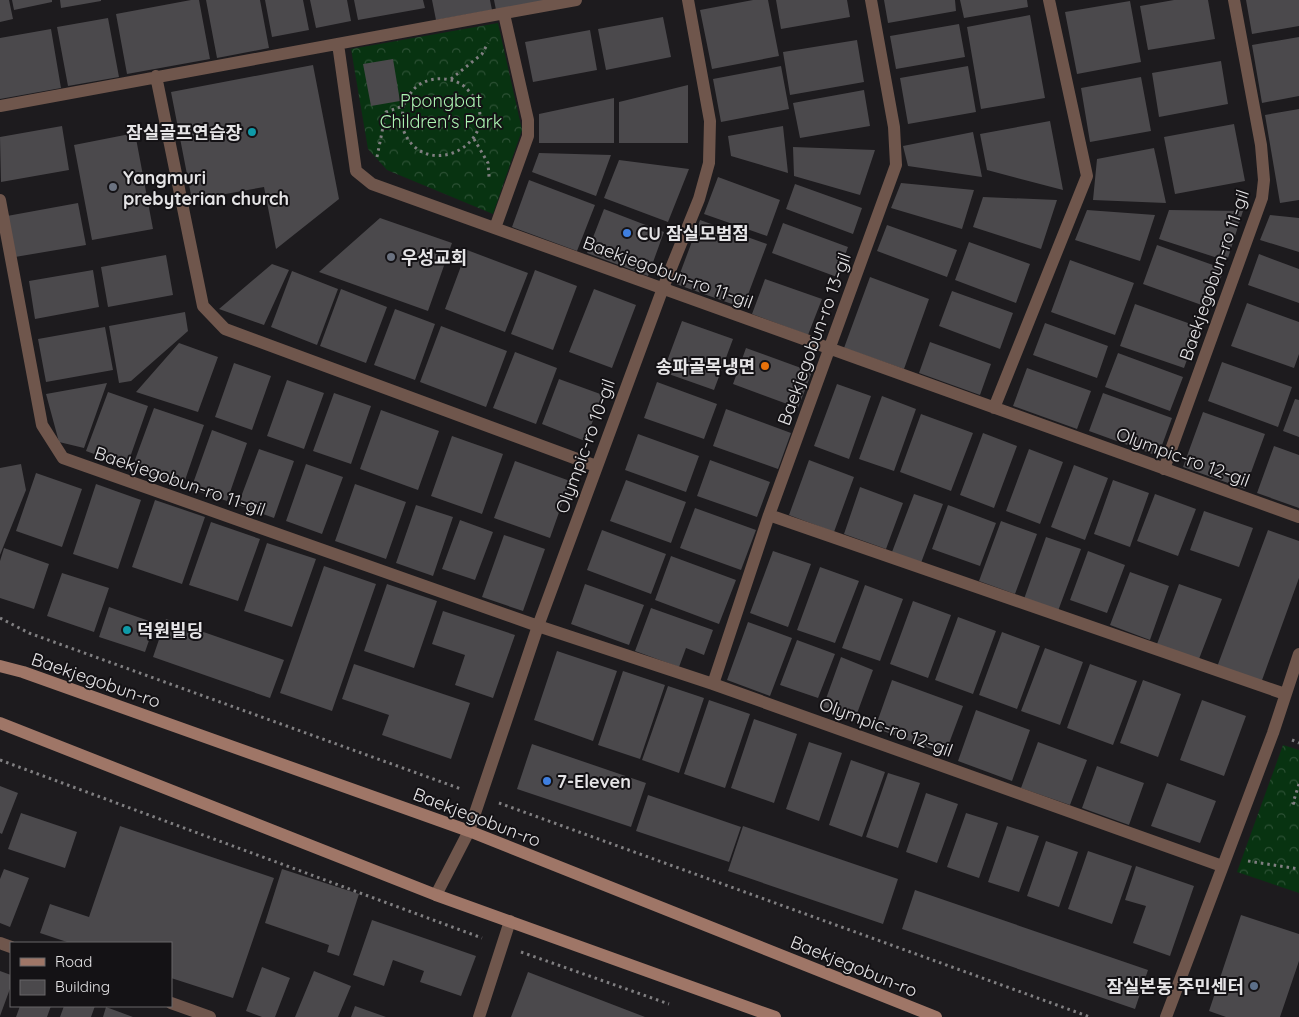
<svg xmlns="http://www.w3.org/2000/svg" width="1299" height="1017" viewBox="0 0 1299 1017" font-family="Quicksand,'Noto Sans KR',sans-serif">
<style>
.forest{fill:url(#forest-crowns)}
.building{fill:#4b494c}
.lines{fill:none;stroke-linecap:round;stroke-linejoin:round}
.path{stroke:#807f81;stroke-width:3;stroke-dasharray:2.5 4;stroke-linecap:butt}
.minor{stroke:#6f564c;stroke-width:12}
.secondary{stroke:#9f7667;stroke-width:12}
.culture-dot{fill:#0f9aa8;stroke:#141215;stroke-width:2}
.worship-dot{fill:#6b7280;stroke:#141215;stroke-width:2}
.shop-dot{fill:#3f7fe0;stroke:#141215;stroke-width:2}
.food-dot{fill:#e8710a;stroke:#141215;stroke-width:2}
.service-dot{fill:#5c6f8a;stroke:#141215;stroke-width:2}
.labels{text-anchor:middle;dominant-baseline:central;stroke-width:4;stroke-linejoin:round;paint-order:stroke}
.park-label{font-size:18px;fill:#abf3b1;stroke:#141215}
.poi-label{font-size:18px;font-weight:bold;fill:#e5e4e6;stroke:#141215;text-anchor:start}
.street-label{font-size:18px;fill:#e5e4e6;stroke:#141215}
</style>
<defs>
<pattern id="forest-crowns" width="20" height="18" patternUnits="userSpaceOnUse" patternTransform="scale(1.25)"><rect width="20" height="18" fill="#083311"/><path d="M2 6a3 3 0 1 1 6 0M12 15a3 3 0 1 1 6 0" fill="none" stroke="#2c5034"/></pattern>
</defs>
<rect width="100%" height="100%" fill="#1d1b1e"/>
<!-- forest -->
<path class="forest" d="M498,23l24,107 -29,84 -106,-44 -19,-21 -17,-100z
M1283,745l16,5v143l-62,-21z"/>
<!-- building -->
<path class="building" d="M0,0h9l4,19 -13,3z
M12,0h40v2l-38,8z
M60,0h41v1l-40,7z
M191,0h8l11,59 -83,15 -11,-60z
M206,0h54l9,48 -52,10z
M265,0h38l6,30 -37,7z
M310,0h37l4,21 -35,7z
M354,0h69l2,8 -67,12z
M432,0h58l2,10 -56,10z
M494,0h53l-51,10z
M753,0h15l11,56 -67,13 -12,-59z
M776,0h71l3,17 -69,12z
M884,0h71l1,11 -68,12z
M960,0h67l1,7 -64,11z
M1174,0h34l7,39 -67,11 -8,-44z
M1246,0h53v26l-47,8z
M1130,1l11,61 -64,12 -12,-62z
M1030,15l15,83 -64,11 -14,-82z
M663,17l8,40 -65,13 -8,-41z
M108,18l11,59 -51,9 -11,-59z
M959,24l6,33 -69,12 -6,-33z
M51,29l10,59 -61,11v-61z
M590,30l7,40 -64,12 -8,-40z
M1299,37v59l-37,7 -10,-58z
M857,40l7,42 -74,13 -7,-43z
M393,59l7,42 -29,5 -8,-42z
M1221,61l7,43 -69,13 -7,-44z
M313,65l26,134 -63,50 -12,-62 -72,13 -21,-108z
M781,66l8,43 -68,13 -8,-43z
M968,66l8,46 -68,12 -8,-46z
M1141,77l10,54 -61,11 -9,-54z
M688,85v58h-69v-41z
M864,90l6,36 -70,12 -7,-35z
M614,98v45h-75v-29z
M1299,109v91l-19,3 -15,-88z
M1050,121l13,69 -76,-20 -7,-36z
M1234,124l11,57 -70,13 -11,-57z
M62,126l7,44 -68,12 -1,-45z
M783,126l5,47 -57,-17 -3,-20z
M973,132l9,45 -74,-11 -5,-20z
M135,133l18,96 -61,11 -18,-95z
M793,147l82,3 -15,45 -66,-19z
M1154,148l12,55 -73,-3 4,-41z
M539,153l72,2 -15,41 -64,-24z
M619,160l70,9 -21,53 -64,-24z
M718,177l62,23 -13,36 -63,-22z
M529,180l66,25 -18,46 -65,-24z
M901,183l73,7 -12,39 -71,-21z
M795,184l67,24 -9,26 -67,-25z
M983,197l74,3 -16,49 -68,-22z
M78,203l8,42 -71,12 -8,-41z
M604,209l60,23 -16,44 -61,-23z
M1087,210l68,5 -15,46 -65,-21z
M1169,210l74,1 -16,50 -68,-22z
M1270,215l29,3v34l-39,-12z
M380,218l72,25 -24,68 -109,-39z
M700,220l67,24 -24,64 -67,-24z
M783,223l65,24 -11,30 -65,-24z
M887,225l70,25 -10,27 -70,-26z
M969,242l61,22 -14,39 -61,-23z
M1157,245l67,24 -14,39 -67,-24z
M467,250l61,23 -23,59 -60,-23z
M1259,254l40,15v34l-51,-18z
M166,255l7,40 -65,12 -7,-40z
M1070,260l64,23 -19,52 -64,-23z
M272,264l17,6 -25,55 -45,-16z
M93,270l6,37 -64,12 -6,-38z
M535,270l42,16 -24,64 -42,-16z
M292,271l46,18 -21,56 -46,-18z
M870,277l59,22 -25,70 -60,-21z
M765,279l57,20 -14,36 -56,-21z
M341,289l46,18 -21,56 -46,-17z
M594,289l42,16 -24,63 -43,-16z
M952,291l61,22 -13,36 -61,-23z
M1247,303l52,19v32l-5,14 -63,-22z
M1135,304l64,23 -15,41 -64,-22z
M395,309l40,15 -20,56 -41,-15z
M185,312l3,19 -57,50 -12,2 -10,-57z
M682,321l51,18 -19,51 -51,-18z
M1045,323l63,23 -11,32 -64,-23z
M441,326l66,25 -21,56 -66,-25z
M105,327l8,43 -67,12 -8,-43z
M930,342l61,22 -11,31 -61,-22z
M179,343l39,14 -20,55 -62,-20z
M746,348l66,24 -14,36 -65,-24z
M515,352l42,16 -21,56 -43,-16z
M1118,353l65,24 -13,34 -65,-24z
M1222,362l70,25 -14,40 -70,-26z
M234,363l37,13 -19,54 -37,-13z
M1027,368l64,23 -14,38 -64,-23z
M559,379l44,16 -18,46 -43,-17z
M287,380l37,13 -20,56 -37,-13z
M657,382l60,22 -13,35 -60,-21z
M107,383l-23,65 -25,-6 -13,-48z
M837,384l34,12 -22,63 -35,-13z
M108,392l40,14 -21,60 -41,-15z
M334,393l37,13 -20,58 -38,-13z
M1103,393l69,25 -14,38 -69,-25z
M882,396l34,13 -22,62 -35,-12z
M1295,399l4,1v37l-16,-6z
M154,408l50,17 -21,61 -51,-18z
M726,409l65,24 -13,36 -65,-23z
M381,410l58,21 -21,59 -58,-21z
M1203,412l62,22 -20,55 -62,-22z
M921,414l52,19 -22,58 -51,-19z
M212,430l35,13 -20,58 -36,-12z
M983,433l34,13 -23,62 -34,-13z
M638,434l61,22 -13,36 -61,-22z
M452,436l51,18 -21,60 -51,-18z
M1274,446l25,9v53l-42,-15z
M259,449l35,12 -20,57 -36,-13z
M1029,449l34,13 -23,62 -34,-13z
M710,460l60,22 -13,35 -60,-21z
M809,460l45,17 -20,55 -45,-17z
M515,461l55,20 -20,57 -56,-20z
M21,464l5,26 -26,65v-87z
M306,464l37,13 -21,57 -36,-13z
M1074,465l34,13 -23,62 -34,-13z
M36,473l46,16 -20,58 -46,-16z
M626,480l60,22 -15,41 -61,-22z
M1113,480l36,13 -19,54 -36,-13z
M96,484l45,16 -23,69 -45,-15z
M355,484l51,18 -20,57 -51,-18z
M860,487l43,16 -17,46 -42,-15z
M914,494l29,10 -22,59 -29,-11z
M1155,494l41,15 -18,47 -41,-15z
M155,500l50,17 -23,67 -50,-17z
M416,505l37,12 -20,59 -37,-13z
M948,505l48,18 -16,43 -48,-17z
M695,508l61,22 -15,40 -61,-22z
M1204,511l49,17 -14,39 -49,-17z
M460,520l33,12 -18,48 -33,-11z
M1001,521l36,13 -22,60 -36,-13z
M211,522l49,17 -22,62 -49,-16z
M602,530l64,24 -15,40 -64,-24z
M1268,530l31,11v37l-38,105 -44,-16z
M504,535l41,14 -22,62 -41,-14z
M1046,537l35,12 -23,62 -34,-12z
M267,543l49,16 -24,68 -48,-16z
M4,548l45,16 -15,45 -34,-11v-37z
M773,551l38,13 -23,63 -38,-14z
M1088,551l37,14 -18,48 -37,-13z
M671,556l65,24 -17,44 -64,-24z
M324,566l52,18 -44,127 -52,-18z
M820,567l39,14 -24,62 -38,-13z
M1130,572l39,14 -19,54 -40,-15z
M62,573l47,15 -15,44 -47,-16z
M387,584l50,17 -23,67 -50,-17z
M585,584l59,21 -15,40 -58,-21z
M1179,584l43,15 -23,60 -42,-15z
M865,585l38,14 -23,62 -38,-13z
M913,601l38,14 -23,63 -38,-14z
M109,607l46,16 -10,29 -46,-15z
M651,608l62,22 -9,25 -18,-7 -7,19 -44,-16z
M443,611l72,24 -22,63 -38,-13 10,-30 -33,-11z
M958,617l38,14 -23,63 -38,-14z
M166,619l118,41 -14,38 -117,-41z
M748,622l44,16 -22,58 -43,-16z
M1002,632l38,14 -23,63 -38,-14z
M797,640l38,14 -17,44 -38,-13z
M1045,648l38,14 -23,63 -39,-14z
M557,651l60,20 -24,70 -59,-21z
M841,657l32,13 -18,49 -32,-12z
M354,664l116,39 -19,56 -69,-24 7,-20 -47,-16z
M1090,664l47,17 -24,64 -46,-17z
M623,671l42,14 -25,74 -42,-14z
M892,680l71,26 -18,48 -70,-26z
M1143,680l38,14 -23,63 -38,-14z
M668,686l36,12 -25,75 -37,-13z
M709,700l41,14 -25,74 -41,-14z
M1202,700l44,16 -22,60 -44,-16z
M976,710l54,20 -18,51 -54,-20z
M754,719l43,15 -23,69 -43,-15z
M809,742l33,11 -23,68 -33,-12z
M1038,742l49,18 -17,45 -49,-17z
M532,744l114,39 -15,44 -114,-38z
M851,760l34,12 -23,65 -33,-12z
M1097,766l47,17 -15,42 -47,-17z
M888,773l32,10 -22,65 -32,-11z
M1167,783l49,18 -16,42 -49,-17z
M0,786l18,7 -16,41 -2,-1z
M926,793l32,11 -21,59 -31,-11z
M648,795l93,32 -12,35 -93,-31z
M21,813l56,19 -12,36 -57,-19z
M966,813l32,10 -19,55 -32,-11z
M120,826l154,52 -41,120 -62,-20v-35h-101l-30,-10 10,-29 39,13z
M743,826l155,53 -15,45 -155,-53z
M1007,826l32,10 -20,56 -31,-10z
M1046,841l32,11 -19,55 -32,-11z
M1088,851l44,15 -20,58 -44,-15z
M1136,866l58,20 -24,70 -37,-13 13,-37 -21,-6z
M4,869l25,9 -19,49 -10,-4v-44z
M282,869l77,25 -20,62 -12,-4 2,-7 -64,-22z
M915,890l233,80 -13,39 -233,-80z
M1241,915l58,19v27l-19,56h-54l-17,-6z
M372,920l104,36 -15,40 -41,-14 4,-11 -31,-11 -9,26 -31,-11z
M262,967l28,11 -15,39h-13l-16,-6z
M0,971l11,4v11l-11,30z
M314,971l37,15 -13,31h-43z
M528,972l117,45h-134z
M20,1006h31l-4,11h-31z
M64,1006h31l-4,11h-31z
M355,1006l31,11h-35z
M106,1007l27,10h-30z"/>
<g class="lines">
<!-- path -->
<path class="path" d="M451,79l31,-25 6,-11
M474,139l14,24 1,14
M377,157l9,-45 17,-6c3,-5 6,-11 10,-16 13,-15 42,-15 55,0 44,49 -44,97 -65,39 -2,-6 0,-16 0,-23
M0,618l29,15 432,156
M1292,740l7,3
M0,760l482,178
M1299,784l-6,19 6,2
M499,803l591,214
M1248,861l51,8
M521,952l148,52"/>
<!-- minor -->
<path class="minor" d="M338,44l18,127 16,13 927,333
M156,76l47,230 22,23 371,137
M0,106l576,-106
M0,200l42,225 21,33 475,168 175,58 509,182
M495,228l33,-92v-16l-24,-106
M994,408l93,-232 -38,-176
M1164,469l98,-271 2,-18 -3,-35 -27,-145
M769,515l516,179
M713,684l56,-169 127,-350 -2,-38 -23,-127
M436,895l33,-64 69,-205 125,-338 36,-89 10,-36 1,-42 -22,-121
M0,943l11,4
M171,1003l39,14
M479,1017l31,-96
M1166,1017l107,-284 26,-79"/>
<!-- secondary -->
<path class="secondary" d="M0,666l23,6 446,159 467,186
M0,723l436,172 339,122"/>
</g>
<!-- markers -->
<g class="culture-dot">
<circle cx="252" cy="132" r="5"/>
<circle cx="127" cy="630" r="5"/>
</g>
<g class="worship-dot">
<circle cx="113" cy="187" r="5"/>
<circle cx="391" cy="257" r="5"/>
</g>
<g class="shop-dot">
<circle cx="627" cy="233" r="5"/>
<circle cx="547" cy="781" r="5"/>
</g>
<circle class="food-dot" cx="765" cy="366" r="5"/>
<circle class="service-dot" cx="1254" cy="986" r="5"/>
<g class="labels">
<!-- park labels -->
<g class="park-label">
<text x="441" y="100">Ppongbat<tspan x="441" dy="21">Children's Park</tspan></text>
</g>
<!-- poi labels -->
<g class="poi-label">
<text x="242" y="132" text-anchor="end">잠실골프연습장</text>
<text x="123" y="177">Yangmuri<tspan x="123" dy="21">prebyterian church</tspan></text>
<text x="637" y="233">CU 잠실모범점</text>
<text x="401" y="257">우성교회</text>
<text x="755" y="366" text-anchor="end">송파골목냉면</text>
<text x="137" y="630">덕원빌딩</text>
<text x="557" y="781">7-Eleven</text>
<text x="1244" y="986" text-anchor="end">잠실본동 주민센터</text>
</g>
<!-- street labels -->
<g class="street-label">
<text transform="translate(668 272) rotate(20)">Baekjegobun-ro 11-gil</text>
<text transform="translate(1214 275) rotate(-71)">Baekjegobun-ro 11-gil</text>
<text transform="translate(814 339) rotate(-70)">Baekjegobun-ro 13-gil</text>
<text transform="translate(585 446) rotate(-70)">Olympic-ro 10-gil</text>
<text transform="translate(1183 457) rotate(20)">Olympic-ro 12-gil</text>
<text transform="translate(180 481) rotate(19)">Baekjegobun-ro 11-gil</text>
<text transform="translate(96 680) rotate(19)">Baekjegobun-ro</text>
<text transform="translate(886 727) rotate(20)">Olympic-ro 12-gil</text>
<text transform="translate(477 817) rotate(21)">Baekjegobun-ro</text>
<text transform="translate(854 966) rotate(22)">Baekjegobun-ro</text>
</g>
</g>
<!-- legend -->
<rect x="10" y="942" width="162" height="65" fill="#141215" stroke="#686669"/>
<rect x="20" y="958" width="25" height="8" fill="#9f7667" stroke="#686669"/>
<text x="55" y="967" font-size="15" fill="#e5e4e6">Road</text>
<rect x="20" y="980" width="25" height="15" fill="#4b494c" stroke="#686669"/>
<text x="55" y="992" font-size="15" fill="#e5e4e6">Building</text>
</svg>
